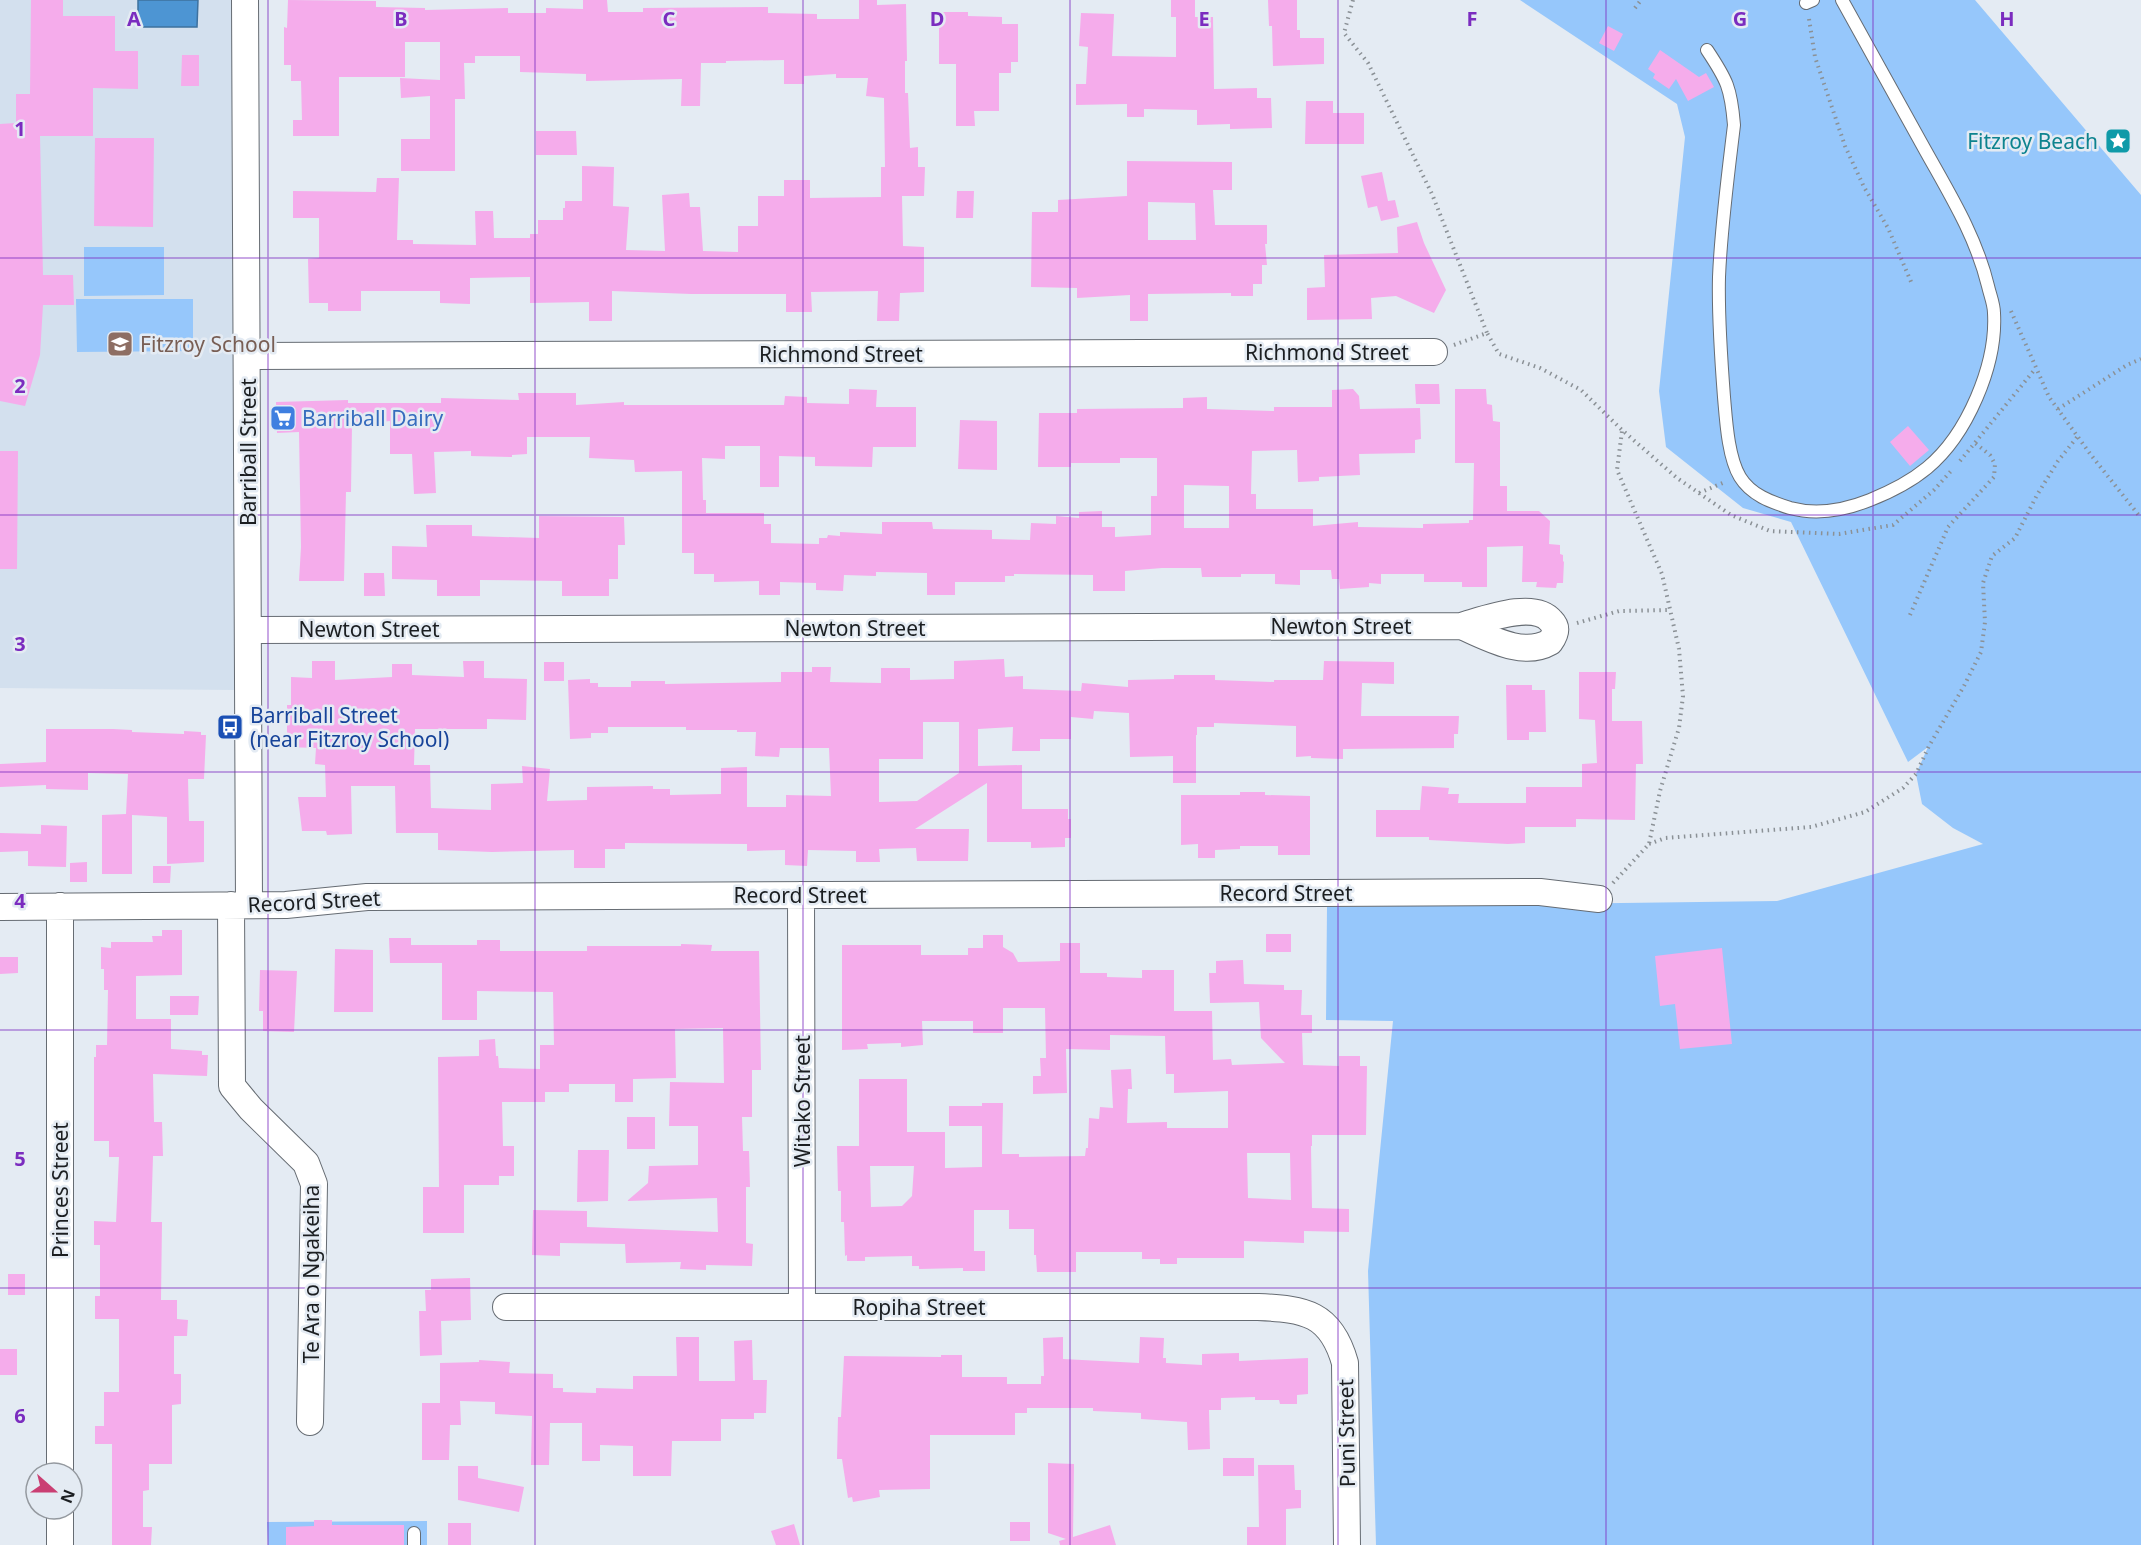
<svg xmlns="http://www.w3.org/2000/svg" width="2141" height="1545" viewBox="0 0 2141 1545" font-family="'Noto Sans',sans-serif">
<style>
.built{fill:#d3e0ee}
.green{fill:#96c7fb}
.water{fill:#4d95d3;stroke:#3e719e;stroke-width:1.5}
.building{fill:#f5aceb;fill-rule:evenodd}
.lines{fill:none;stroke-linecap:round;stroke-linejoin:round}
.lane-casing{stroke:#666c73;stroke-width:14}
.street-casing{stroke:#666c73;stroke-width:28}
.path{stroke:#8b9196;stroke-width:4;stroke-dasharray:1.5 4.5;stroke-linecap:butt}
.lane{stroke:#fff;stroke-width:12}
.street{stroke:#fff;stroke-width:26}
.grid{fill:none;stroke:#7b2cbf;stroke-width:1.5;stroke-opacity:0.55}
.labels{text-anchor:middle;dominant-baseline:central;stroke-width:5;stroke-linejoin:round;paint-order:stroke}
.culture-label{font-size:21px;fill:#0d838f;stroke:#e4ebf3;text-anchor:end}
.education-label{font-size:21px;fill:#785e54;stroke:#e4ebf3;text-anchor:start}
.street-label{font-size:21px;fill:#1b1e21;stroke:#e4ebf3}
.shop-label{font-size:21px;fill:#366cbe;stroke:#e4ebf3;text-anchor:start}
.transit-label{font-size:21px;fill:#164399;stroke:#e4ebf3;text-anchor:start}
.grid-label{font-size:20px;text-anchor:middle;font-weight:bold;fill:#7b2cbf;stroke:#e4ebf3;stroke-width:5;stroke-linejoin:round;paint-order:stroke}
</style>
<rect width="100%" height="100%" fill="#e4ebf3"/>
<!-- built -->
<path class="built" d="M0,0h244l-9,690 -235,-2z"/>
<!-- green -->
<path class="green" d="M1520,0h455l166,195v1350h-765l-8,-274 25,-250 -67,-1 1,-113 450,-6 206,-57 -30,-16 -31,-24 -6,-30 12,-27 -20,15 -117,-240 -48,-14 -77,-61 -7,-56 26,-254 -8,-33z
M84,247h80v48l-80,1z
M76,299h117v52l-116,1z
M427,1521v24h-159l-1,-23z"/>
<!-- water -->
<path class="water" d="M138,0h60l-1,27h-59z"/>
<!-- building -->
<path class="building" d="M31,0h32v16h52v35h23v38l-45,-1v48h-53l3,139h30l1,30h-31l-3,50 -15,51 -25,-5v-277l16,-1v-29h14z
M288,0l88,1v6l49,1v2l83,-2v5h38v-5l37,1v-9h24l1,12h35v-4l125,-1v6l49,1v5h42v-19h18v5l29,-1 1,57h-2v32h3l2,55 8,-1v20h7l-1,29h-22l1,50 21,1v45l-24,1 -1,28h-22l1,-30 -67,1 1,20h-26v-18h-95l-79,-3v30h-23v-19l-59,1v-26l-60,1v26l-30,-1v-12h-79v20h-33v-8h-19l-1,-44 11,-1v-40h-26v-27l83,1 1,-14h22l-2,62h16v4l63,1 -1,-34h18l1,27h36v-4h8v-14h25v-12h2v-7h17v-35l32,1 -1,39 16,1 -3,43 39,1 -3,-56 27,-2 1,14h10l3,44 35,1v-26h20v-30h26v-16h26v18l71,-1v-30h4l-1,-69 -18,-2 2,-18h-32v-4l-32,2v8h-20v-24l-58,1v2h-25l-1,43h-19l1,-27 -96,2v-7l-66,-2v-16h-45v7h-11l1,36h-10v72h-54v-32h29v-43l-29,2 -1,-20 40,2v-38h-35v35h-66v59h-46v-16h9l-1,-39h-10v-16h-7v-38l3,1z
M1171,0h24v17h18l1,72 43,-1v10h14l1,30 -42,1v-5l-33,1v-15l-53,-1v8h-17v-13l-51,1v-21h10l2,-37 -9,-1 2,-33 33,1 -2,42 64,1v-40h-5z
M1268,0h29v30h3v8h24v26l-51,2 -1,-40h-3z
M939,12h29v4l34,1v7h16v38h-7v11h-12v38h-25l1,15h-19v-62h-17z
M1608,26l15,8 -9,17 -15,-8z
M1660,50l39,27 7,-4 8,14 -26,14 -12,-22 -7,10 -16,-11 2,-4 -7,-5z
M182,55h17v31h-18z
M1306,101h27v12h31v31h-59z
M536,131h40l1,24h-41z
M95,138h59l-1,89 -59,-1z
M1127,161l105,1v28h-19l2,35h52v19h-2l2,21h-5v19h-9v12h-22v-3l-83,1v27h-18v-26l-53,3v-10l-46,-1 1,-75h26v-12l69,-4zM1148,202l47,1 1,37h-48z
M1382,172l6,29 7,-1 4,17 -18,4 -4,-15 -9,2 -7,-32z
M957,191h17l-1,27h-17z
M1417,222l7,21 22,47 -12,23 -38,-17 -25,2 1,21 -65,1v-32l18,-1 -1,-32 74,-2 -1,-26z
M1415,384h24l1,20h-24z
M849,389l28,1 -1,17h40v40h-43l-1,20 -57,-1v-9l-36,-1v31h-19v-41h-35v13l-23,-1 1,42h3v13h58v11h7v19l48,1v-6h8l1,-3 12,1v-4l42,2v-12h50l1,7 59,1v9l38,1 1,-17 25,1v-8l23,2v-6l23,-1v16h13v10l36,-2v-39h6v-38h-37v5h-49v4h-33l1,-54h38v-4l106,-1v-10l24,-1v12l67,2v-4h58v-17l21,-1 6,7 1,13 60,-1 1,31 -6,1v13l-56,1 1,21 -41,2v4l-21,1 -1,-32 -45,1 -1,43h5v15h57v17l45,-4v5l65,1v-4l46,-1v-3h4l1,-57h-19v-74h31l1,15 5,1 1,16 7,1v64h7v25h32l11,10 -1,23 11,1v9l3,1v7l1,-1 -1,22h-6l-1,5 -20,-1 1,-5h-15l1,-36 -36,1v40h-25v-5h-38v-8h-43v10l-12,-1v4l-29,2 -1,-10h-7l-1,-9h-31v15l-25,-1v-10h-34v3h-39l-1,-9h-39l-37,3v20h-32v-16l-79,-1v2h-9v6h-50v13h-28v-22l-51,-1v4l-32,-1 -1,16 -27,-1v-7l-36,-1v13h-21v-14l-45,1v-8h-20v-21h-12v-82l-47,1 -1,-12 -45,-2 1,-21h-63v17l-15,1v2l-41,-1v-5l-37,1 2,41 -22,1 -2,-40h-22v-33l-38,4 -1,67h-5l-2,89h-45l2,-34 -2,-115 -22,1 -1,-31 72,-2v3h93v-5l78,2 -1,-7h58v12l48,-3v3h160l1,-9 22,1v6l42,1zM1184,485l45,1v42h-45z
M960,420l37,1v49l-39,-1z
M1908,426l21,24 -19,16 -20,-24z
M0,451h18l-1,118h-17z
M539,516l85,1 1,28h-7v34h-9v17h-47v-15l-82,-1v16h-43v-16l-45,-1v-33l35,1 -1,-22h46v11l67,2z
M364,573h20l1,23h-21z
M1004,659l1,18 18,-1v13l58,2 1,-8 46,4v-7l46,-1v-4h41v5l59,2v-2h49l1,-19 70,1v22l-32,-1 -1,33h98l-1,18h-4v14l-111,1v10l-32,-1v-2l-15,1v-31l-82,-3v4h-17v8h-1v48h-23v-27l-43,1 -1,-44 -35,-2 -1,8 -22,-2v22h-31v12h-28l1,-24 -35,2v37l44,-1v44h46v10h3v19h-6v9l-34,1v-6h-44v-59l-72,46h54l-1,32h-51l-1,-13 -37,1 1,13h-24v-11l-48,-1 -1,16 -22,-1v-15l-38,1v-7l-122,-1v6h-20v19h-31v-18l-82,2 -54,-2v-17h-42l-1,-47h-44l1,48 -25,1 -1,-4h-24l-4,-34h28l-1,-32 -10,-1 1,-16 -29,-1v-42h4v-28l21,1v-17h23v19l57,-3v-13h20v11l52,2 -1,-16h21v17l43,1 -1,41 -39,-1v10h-72l-1,36h16l1,43 60,2v-26l32,-1 -1,-17 28,3 -3,32 40,-1v-13l66,-1v3h17v6l51,-1v-26l26,-1v40h39v-12l45,1 -2,-48h-49l-1,9 -24,-1 1,-24h-19v-2h-51v-3h-78v6h-17v5l-21,1 -2,-59 22,-1v4h8v4h33v-6h34v3l116,-2v-10h31v-5h19l-1,15 51,1v-15h29v12l44,-1v-18zM923,722h36v51l-42,28 -38,1v-43h44z
M544,662h20v19h-20z
M1579,672h37l-1,17h-3v32h30l1,43h-7l-1,56 -59,-1v8h-51v16l-17,1 -79,-4v-3h-53v-27h44l2,-24 27,2 -1,6h11l-1,9h68v-16h56v-23l15,-1 -2,-43 -16,-1z
M1506,685h26v5h13l1,42h-17v8h-22z
M46,729h67l19,1v2l52,2v-3l17,1v3h5l-2,44h-16l1,42h15v41l-37,2v-47l-35,-2v59h-30v-59l24,-1 2,-40 -40,-1v17l-42,-1v-4l-46,2v-23l46,-2z
M1240,792h25v3l45,1v59h-32v-9h-38v3l-25,1v8h-17v-14l-17,1v-50h59z
M41,825l26,1 -1,41 -38,-1v-15l-28,1v-19l41,1z
M87,862v20h-17v-19z
M153,866h18l-1,17h-17z
M162,930h20v45l-46,1v43h35v30l31,2v4h6l-1,21 -54,-2 1,48h8l1,34h-10l-2,66h11l-1,78h16v19l11,1 -1,16h-13v38h7v30l-9,1v59h-23v26l-6,1v36h9l-1,18h-39v-101h-17v-18h9v-34h15v-73h-24v-23h5v-51h-6v-24l22,1 3,-65h-10v-16h-15v-84h2v-12h11l1,-55h-4v-21h-3v-22l10,1v-6h42l-1,-6h10z
M1266,934h25v18h-25z
M983,935h20v12l10,6 5,9 42,-1v-18h20v30h27v4l35,1v-8h32v41h38l1,49 18,-1 1,6 53,-2 -24,-25 -2,-36 -49,1 -1,-30h7v-12l27,-1 1,24 40,1v5h18l-1,25h11v18h-10l1,32 36,1v-10h21v10h7l-1,69h-54v11h-1l1,62 37,1v23l-45,-1v12l-60,-2v17h-67v6h-17v-5h-18v-7h-66v20h-39l-1,-17h-2v-26h-25v-19h-35v41h11v20h-22v-3l-44,1v-3h-7v-10l-47,1v4h-18v-6l-2,1 -1,-34h-3v-31h-3l-1,-45h22v-67h48v53h38v36l37,-1v-41h-33v-20h33v-3h21l-1,51h17v3l66,-1 1,-8h2l1,-30 10,1 1,-12 13,1 -2,-38 20,-1 1,20h-4l-1,34 40,-1v6h61v-37l-54,2v-19h-8l-1,-38 -55,-1v15l-44,-1 1,44 -34,1v-18h8l-1,-18h6l-1,-50h-42v25h-30v-12h-51l1,24 -22,2v-4l-34,1 1,5 -26,1v-105h79v10h47v-7h15zM1247,1153h43l1,47 -43,-2zM870,1166h44l-2,30 -10,10 -31,1z
M389,938h22v7h66v-5h23v11h87v-5h94v-2l31,1 -1,6h48l2,119h-9v47h-10l1,34h6l1,36h-4v56l7,1 -1,22 -46,-1v5l-26,-1 1,-7 -55,1 -1,-19 -65,-1v13l-28,-1 1,-45 54,1v16l131,5 -1,-34 -90,3 21,-18 1,-17 49,-1v-39h-29l1,-44 54,1 -1,-55 -48,1 1,49 -43,1v23h-18v-18h-46v8h-24v10h-43l1,44h11v30h-15v9h-35v48h-41v-46h16l-1,-130 41,-1v-16l16,-1 1,17h2l1,12 41,1v-24h14l-1,-53 -76,-1v29h-35v-57h-52z
M1722,948l10,96 -52,5 -5,-45 -15,2 -5,-50z
M335,949l38,1v62h-39z
M0,957h18v16l-18,1z
M260,970l37,1 -3,61 -31,-1v-20h-4z
M170,996h29l-1,19h-28z
M627,1117h28v32h-28z
M578,1150h31l-1,51 -31,1z
M8,1274h17v21h-17z
M470,1278l1,42 -30,1 1,34 -22,1 -1,-45h7l-1,-21h6v-11z
M676,1337h23v44h36l-1,-40 18,-1 1,40h14l-1,33h-12v6h-33v22h-49l-1,35h-38v-30l-33,-1v16h-18v-38h-32l-1,42h-18l1,-49 -37,-2v-12l-35,-1 1,24h-11l-1,35h-27v-57h18v-40l39,-1v-2l31,2 -1,11 44,1v14h10v4l33,1v-5l37,1v-13h44z
M1063,1337v22l76,4 1,-26 24,1 -1,20h3v5l36,2v-11l37,-1v8l69,-3v36l-11,1v9h-17l-1,-4h-24v-3l-34,1v12h-12l1,39 -22,1 -1,-28 -46,-3v-6l-48,-2v-3h-66v5h-12v22h-85v54l-51,1 1,7 -27,5 -1,-5 -4,1 -6,-39h-5l1,-42h3l3,-61 97,1v-2h21v22h45v7h34v-8h3l-1,-38z
M0,1349h17v26h-17z
M1223,1458h31v18h-31z
M1048,1463l26,1 -1,73 37,-12 6,20h-56l-1,-4 7,-2 -18,-6z
M1258,1465h36l1,25h6v18l-15,1v36h-39v-18h12z
M458,1466h20v12l46,9 -5,25 -61,-12z
M314,1520h18v5h72v20h-118v-18l28,-1z
M1010,1522h20v19h-20z
M448,1523h23v22h-23z
M794,1524l6,21h-24l-5,-14z"/>
<g class="lines">
<defs>
<path id="lane" d="M1806,3l7,-3
M1707,50c20,30 24,38 27,75 -6,50 -13,102 -15,152 -1,40 2,81 5,120 2,23 4,60 16,80 11,18 31,25 50,31 26,7 55,2 80,-8 20,-8 40,-18 57,-32 40,-33 70,-103 67,-155 0,-9 -4,-18 -6,-27 -12,-50 -39,-93 -64,-138 -27,-49 -55,-99 -82,-148
M414,1545v-12"/>
<path id="street" d="M245,0l4,904
M247,356l1187,-4
M249,630l1212,-4c22,-6 73,-26 90,-5 7,7 4,14 -1,21 -28,16 -62,-5 -89,-16
M801,895l1,412
M231,905l1,181 19,23 55,54 8,21 -4,238
M60,906v567
M0,907l286,-2 81,-8 1173,-5 59,7
M506,1307h752c47,2 73,6 87,56l2,182
M60,1545v-36"/>
</defs>
<!-- lane casing -->
<use href="#lane" class="lane-casing"/>
<!-- street casing -->
<use href="#street" class="street-casing"/>
<!-- path -->
<path class="path" d="M1353,0l-9,33 24,30 64,131 55,139
M1635,8l6,-8
M1809,19l6,38 30,89 19,41 24,41 24,56
M2011,311l38,86 42,58 50,63
M1454,345l33,-12 12,21 41,14 41,22 41,40 55,48 54,37 39,16 69,3 54,-9 41,-35 17,-19
M2058,409l69,-44 14,-6
M1960,461l76,-93
M1699,493l26,-11
M1910,615l38,-88 46,-50 1,-13 -5,-9 -15,-12
M1577,623l42,-12 51,-1
M1649,844l16,-6 146,-11 54,-15 38,-24 13,-14 13,-28 35,-60 17,-34 4,-30 -2,-39 9,-27 23,-18 22,-43 21,-34 20,-25
M1613,883l36,-39 11,-53 19,-63 4,-32 -4,-47 -17,-75 -45,-104 5,-39"/>
<!-- lane -->
<use href="#lane" class="lane"/>
<!-- street -->
<use href="#street" class="street"/>
</g>
<!-- grid -->
<path class="grid" d="M268,0v1545M535,0v1545M803,0v1545M1070,0v1545M1338,0v1545M1606,0v1545M1873,0v1545M0,258h2141M0,515h2141M0,772h2141M0,1030h2141M0,1288h2141"/>
<!-- icons -->
<defs>
<symbol id="sight-square" viewBox="-11 -11 22 22"><rect x="-9" y="-9" width="18" height="18" rx="4" fill="#0f9aa8" stroke="#e4ebf3"/><path d="M0-6L1.8-2.2L6-1.7L2.9 1.2L3.7 5.4L0 3.3L-3.7 5.4L-2.9 1.2L-6-1.7L-1.8-2.2Z" fill="#fff"/></symbol>
<symbol id="school-square" viewBox="-11 -11 22 22"><rect x="-9" y="-9" width="18" height="18" rx="4" fill="#8d6e63" stroke="#e4ebf3"/><path d="M0-5L7-2L0 1L-7-2ZM-4 1L0 2.5L4 1V4Q0 6-4 4Z" fill="#fff"/></symbol>
<symbol id="supermarket-square" viewBox="-11 -11 22 22"><rect x="-9" y="-9" width="18" height="18" rx="4" fill="#3f7fe0" stroke="#e4ebf3"/><path d="M-6-5.5h2.5l.6 2H6L4.5 2H-2.5L-4.4-4H-6ZM-1.5 3.2a1.3 1.3 0 1 0 .1 0ZM3 3.2a1.3 1.3 0 1 0 .1 0Z" fill="#fff"/></symbol>
<symbol id="bus-square" viewBox="-11 -11 22 22"><rect x="-9" y="-9" width="18" height="18" rx="4" fill="#1a4fb4" stroke="#e4ebf3"/><path d="M-5-6H5V4H4V6H2V4H-2V6H-4V4H-5ZM-3.5-4V0h7V-4ZM-3.5 1.2v1.5H-2V1.2ZM2 1.2v1.5H3.5V1.2Z" fill="#fff"/></symbol>
</defs>
<g fill-rule="evenodd">
<use href="#sight-square" x="2103" y="126" width="30" height="30"/>
<use href="#school-square" x="105" y="329" width="30" height="30"/>
<use href="#supermarket-square" x="268" y="403" width="30" height="30"/>
<use href="#bus-square" x="215" y="712" width="30" height="30"/>
</g>
<g class="labels">
<!-- culture labels -->
<g class="culture-label">
<text x="2098" y="141">Fitzroy Beach</text>
</g>
<!-- education labels -->
<g class="education-label">
<text x="140" y="344">Fitzroy School</text>
</g>
<!-- street labels -->
<g class="street-label">
<text x="1327" y="352">Richmond Street</text>
<text x="841" y="354">Richmond Street</text>
<text transform="translate(248 452) rotate(-90)">Barriball Street</text>
<text x="1341" y="626">Newton Street</text>
<text x="855" y="628">Newton Street</text>
<text x="369" y="629">Newton Street</text>
<text x="1286" y="893">Record Street</text>
<text x="800" y="895">Record Street</text>
<text transform="translate(314 901) rotate(-3)">Record Street</text>
<text transform="translate(802 1101) rotate(-90)">Witako Street</text>
<text transform="translate(60 1190) rotate(-90)">Princes Street</text>
<text transform="translate(311 1274) rotate(-90)">Te Ara o Ngakeiha</text>
<text x="919" y="1307">Ropiha Street</text>
<text transform="translate(1346 1433) rotate(-91)">Puni Street</text>
</g>
<!-- shop labels -->
<g class="shop-label">
<text x="302" y="418">Barriball Dairy</text>
</g>
<!-- transit labels -->
<g class="transit-label">
<text x="250" y="715">Barriball Street<tspan x="250" dy="24">(near Fitzroy School)</tspan></text>
</g>
</g>
<g class="grid-label">
<text x="134" y="26">A</text>
<text x="401" y="26">B</text>
<text x="669" y="26">C</text>
<text x="937" y="26">D</text>
<text x="1204" y="26">E</text>
<text x="1472" y="26">F</text>
<text x="1740" y="26">G</text>
<text x="2007" y="26">H</text>
<text x="20" y="136">1</text>
<text x="20" y="393">2</text>
<text x="20" y="651">3</text>
<text x="20" y="908">4</text>
<text x="20" y="1166">5</text>
<text x="20" y="1423">6</text>
</g>
<!-- north arrow -->
<g transform="translate(54 1491) rotate(111)"><circle r="28" fill="#e4ebf3" stroke="#94999f" stroke-width="1.5"/>
<path d="M0-4.5L10 22L0 15L-10 22Z" fill="#ca3f73"/>
<text y="-9" font-size="16" font-weight="bold" text-anchor="middle" fill="#1b1e21">N</text>
</g>
</svg>
